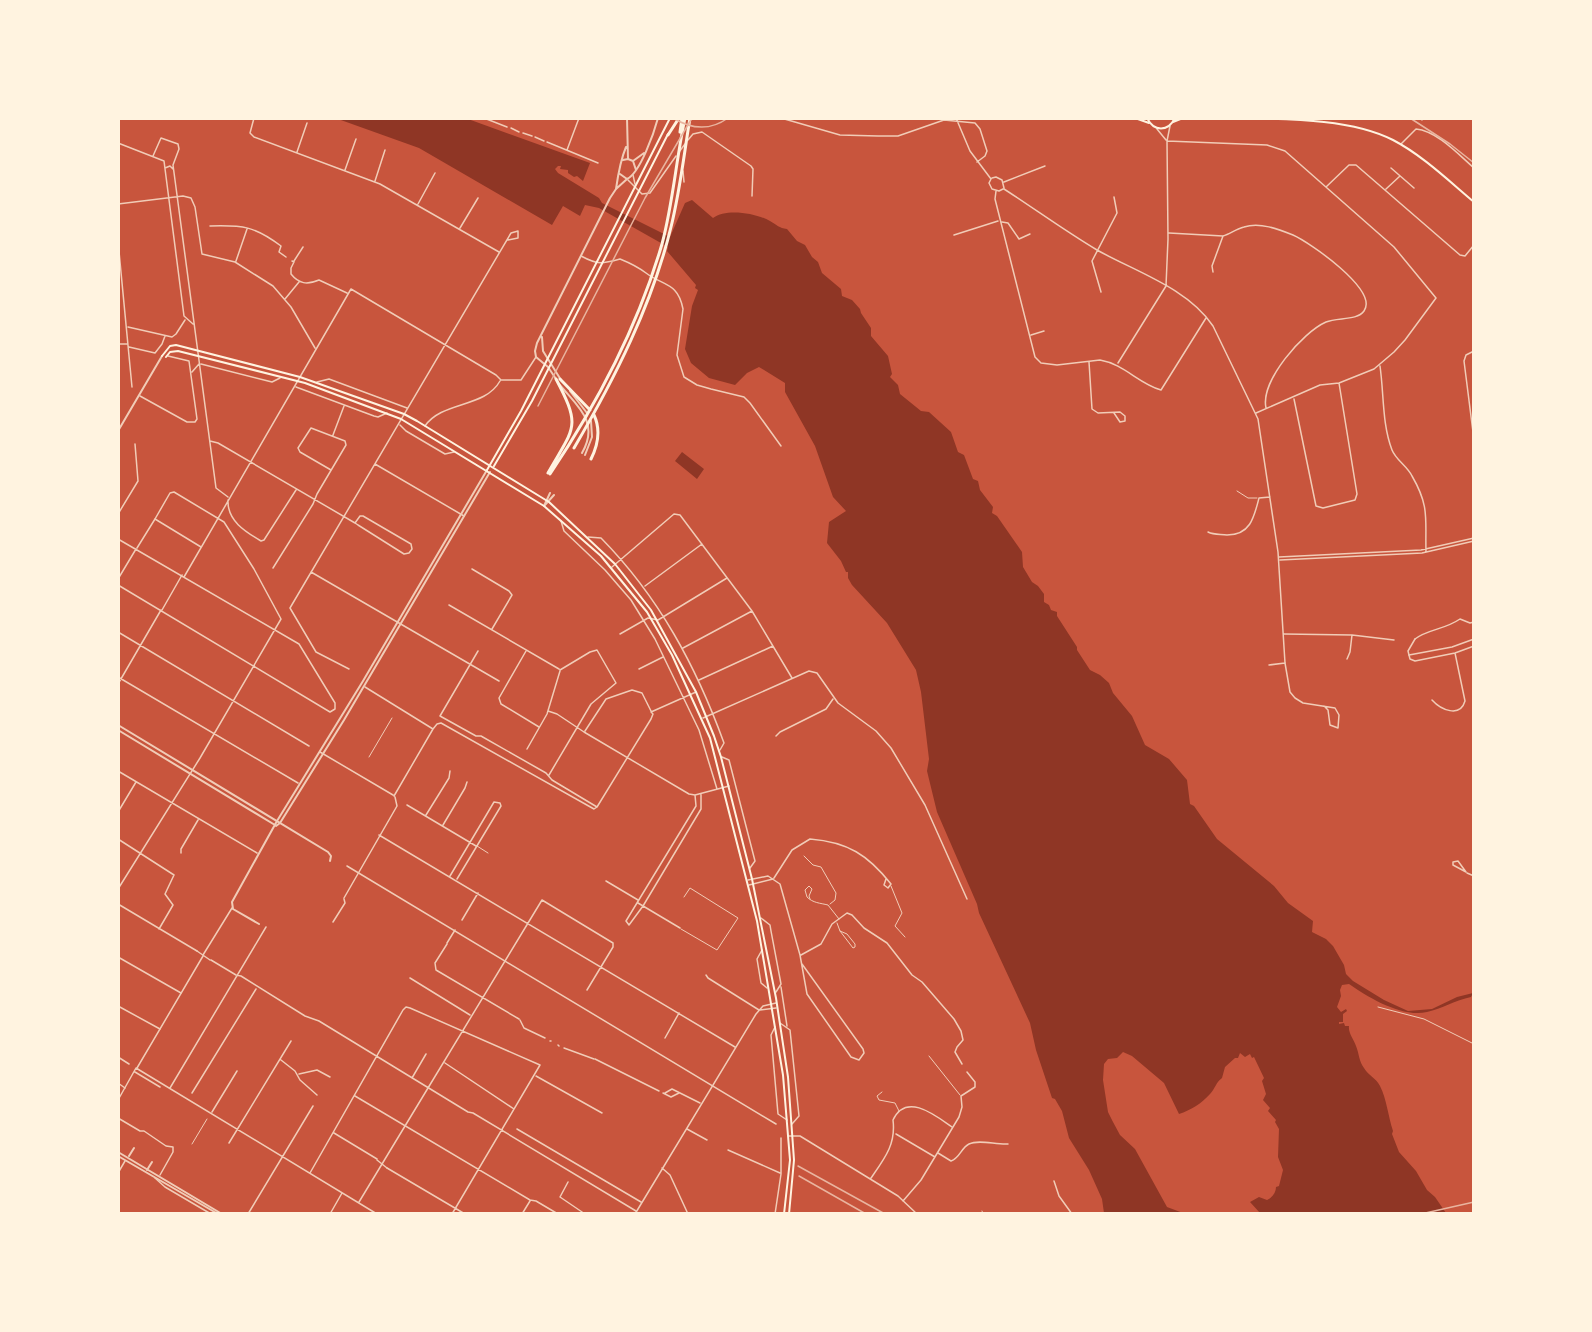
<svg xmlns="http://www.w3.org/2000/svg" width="1592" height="1332" viewBox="0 0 1592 1332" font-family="'Playfair Display',serif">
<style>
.water{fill:#8f3625}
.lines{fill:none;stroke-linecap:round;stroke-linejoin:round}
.service{stroke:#f1ccb7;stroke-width:1}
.pedestrian{stroke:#f1ccb7;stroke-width:1.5}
.minor{stroke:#f1ccb7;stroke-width:1.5}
.tertiary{stroke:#f1ccb7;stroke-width:2}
.secondary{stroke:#fff3e0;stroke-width:2}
.trunk{stroke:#fff3e0;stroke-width:3}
.tram{stroke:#e9b49f;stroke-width:1.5}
.rail{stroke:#e9b49f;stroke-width:1.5}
</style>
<rect width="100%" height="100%" fill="#c8553d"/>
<!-- water -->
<path class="water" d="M338,119h130l122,44 -7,18 -6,-5 -3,1 -6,-4v-3l-8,-1 1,-3h-3l-3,3 3,4 41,25 3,5 68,34 15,-34 7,-3 21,18c13,-10 43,-5 57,3 7,4 9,7 17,8l10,12 8,4 7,12 6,5 4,11 19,16 1,7 10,4 8,9 1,4 10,15v8l17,20 4,18 -2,3 8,8 2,9 21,17 8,1 22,20 7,20 6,3 9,24 5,2 2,9 13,17 -1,6 5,3 25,36 1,15 9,15 6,4 6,8v8l5,3 2,5 6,2v4l20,31v3l13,20 10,5 9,8 4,10 19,23 13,29 24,14 18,21 3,24 4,2 23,33 57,47 14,17 25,18 -1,11 14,7 7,7 11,19 2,9 7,7 31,19 24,11 24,-2 25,-12 16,-4 -2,4c-16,3 -29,12 -44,15 -24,6 -58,-14 -78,-28l-7,1 -2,5 1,6 -4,11 4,5 5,-3 1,2 -4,3v8h-4v2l5,-1 1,3h4c-1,7 5,14 7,20 3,7 3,16 8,22 4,7 12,10 16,18 7,14 8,30 13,45l-1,3 7,18 17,19 11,19 8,7 11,16h-186l-10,-11 9,-5 8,3c6,-3 9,-8 9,-13l3,-1 4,-16 -5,-13 1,-28 -4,-7 1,-2 -8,-9 2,-3 -7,-8 3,-6 -4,-13 2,-3 -10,-21 -2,1 -2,-4 -5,3 -5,-4 -2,5h-3l-10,9 -3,11c-6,4 -7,11 -12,16 -9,10 -19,16 -31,20l-15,-31 -32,-27 -9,-4 -6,6 -9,1 -4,5 -1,16 5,32 5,10 7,13 15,14 32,58 16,6h-79l-2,-14 -13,-29 -20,-32 -7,-27 -7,-12 -3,-1 -16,-48 -6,-27 -51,-110 -2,-9 -40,-92 -10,-41 2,-12 -8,-67 -5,-22 -29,-47 -35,-38 -4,-7v-6h-2l-5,-11 -14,-18 2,-21 17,-11 -13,-14 -18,-51 -30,-54v-9l-26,-16 -12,6 -12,12 -26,-7 -18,-15 -6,-14 7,-43 6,-16 -3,-2 1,-3 -29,-34 1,-4 -69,-39 -14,-3 -5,11 -17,-10 -11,19 -133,-77z
M682,452l22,17 -7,10 -22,-18z"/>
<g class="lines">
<!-- service -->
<path class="service" d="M1237,491l11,7h9
M369,757l23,-39
M477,846l11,7
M804,856l9,9 8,2 15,26 -1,7 -5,4
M891,886l11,27 -7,13 10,11
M810,899l-1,-3 3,-7 -3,-3 -4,4 2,7c6,6 13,6 21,8l11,14
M837,923l3,8 13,17 2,-1v-3l-8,-10 -7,-3
M681,929l36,21 21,-32 -48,-30 -6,9
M1378,1007l46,12 50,25
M929,1056l31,39
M882,1092l-5,4 2,4 16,3 4,8
M192,1144l15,-25
M982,1211l1,3"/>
<!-- pedestrian -->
<path class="pedestrian" d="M118,514l20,-33 -3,-37
M137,548l18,-29
M162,610l20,-35
M1415,639c13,-10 29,-9 45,-20l10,4 4,-1
M1409,655l43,-8 22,-8
M347,866l429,258
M333,922l12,-19 -1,-4
M447,943l8,-13
M197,951l13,9
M410,978l60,37
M520,1020l4,8 21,10
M550,1041h1
M558,1045l1,1
M564,1048l30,11
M137,1068l66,-112
M118,1083l7,5
M377,1160l10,8
M359,1202l69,-114"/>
<!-- minor -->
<path class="minor" d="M254,118l-4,15 4,4 126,47 119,68
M484,118l23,9
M781,118l59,17 38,1h20l46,-16 31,3 5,6 7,22 -2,5 -8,6
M956,118l14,33 21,28
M1422,120l1,-2
M511,128l8,4
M1157,129l9,11
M523,133l9,3
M535,137l9,4
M688,140l5,-6 9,-2 49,34 2,3 -1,27
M1167,141l100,4 18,6 109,96 42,51 -31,42 -11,12 -20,17 -35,14 -19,2 -64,28
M547,142l51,21
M118,143l46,18 20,155 9,8
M1401,144l15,-15c21,2 42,25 58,39
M567,150l12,-32
M297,152l10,-29
M679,152l6,-8
M153,156l8,-18 17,6 1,5 -6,16 43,323 12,9
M165,168l5,-2 3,3
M1391,168l23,20
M345,170l11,-31
M683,171l1,11
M633,175l2,9
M992,178l4,-1 6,3 2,8
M991,179l-2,4 3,6 7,2 4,-2
M628,180l14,14 8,-1 26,-37
M375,181l10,-31
M1004,182l41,-16
M1326,187l23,-22h7l104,90 5,1 9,-11
M1004,189c31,20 61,42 93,61 37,21 91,38 116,76l45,93 20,133 7,111 5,29 5,6 8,5 32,5 4,7 -1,13 -8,-3 -2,-15 -4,-4
M1386,189l14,-13
M996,191l-1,8 40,158 6,6 16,2 43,-5c24,4 39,24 61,30l45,-72
M118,204l65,-8 8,2 4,9 7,47 33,8 38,24 18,21 24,41
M418,204l17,-31
M1002,222l6,1 11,16 11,-5
M210,226c33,-1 44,0 71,20l-2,6 7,5
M460,228l18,-30
M1169,233l54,3
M954,235l44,-14
M118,241l14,146
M581,256c17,9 21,8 39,3 10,4 18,8 26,14 17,13 32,9 37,36l-6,46 7,22 13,8 14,4 33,8 6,6 31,43
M236,261l11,-32
M292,261l2,1 -3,6v6c8,10 16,11 28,6l28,13
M294,261l9,-14
M1213,272l-1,-6 11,-30c7,-2 13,-7 21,-9 16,-5 34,2 49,8 16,7 86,55 71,76 -7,10 -27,6 -38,11 -23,10 -66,59 -60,86
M1101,292l-9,-31 25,-48 -3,-16
M285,299l14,-17
M128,327l44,10 4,-3 9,-14
M1031,335l13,-4
M118,344h9
M129,347l26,6 7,-9 3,-8
M1474,351l-8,4 -2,6 10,79
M1089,362l3,47 6,4 22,-1 5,4v5l-5,1 -6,-9
M1118,363l48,-77 2,-47 -1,-98 3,-15
M201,364l71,18 8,-4
M1380,366c4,28 2,58 12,84 4,10 15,16 20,26 18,31 13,43 14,76
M192,372l7,-8
M317,382l12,-3 78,29
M296,387l78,29 4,1 9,-4
M140,396l47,26h8l2,-3 -8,-58 -21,-5
M1294,399l22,107 7,2 32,-8 2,-6 -18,-111
M400,425l6,6 39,23 9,-2
M425,426c17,-25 60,-18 75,-45
M333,435l11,-29
M210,441l8,2 137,80
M375,464l89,52
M228,500c-1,21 18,32 33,41l3,-1 32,-50
M360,516h3l48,28 1,5 -3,4 -5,1 -46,-29 -3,-2z
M561,521l3,10 41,39 26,30 24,39 44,91 18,59
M1208,532c6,3 12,2 19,3 23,0 27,-17 32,-37l11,-1
M588,537l13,1c58,59 95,128 123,205l-4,7
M118,539l181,105 36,59v6l-5,3 -212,-127
M1279,557l142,-7 53,-12
M1280,560l142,-7 52,-12
M612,567l62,-53 6,1 72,96 40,67
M273,568l40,-64 4,-10 29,-49 -1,-4 -34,-13 -13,20 2,4 31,18
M472,569l37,22 3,4 -20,34
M311,572l188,109
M184,577l167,-288 145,86 5,5h20l15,-23
M118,579l18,-30
M645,586l57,-42
M449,605l110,64
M118,632l191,114
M620,634l28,-16 10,2 69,-42
M1284,634l68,1 42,5
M1415,639l-7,12 2,8 5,2 40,-8 19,-7
M683,648l69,-37
M478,651l-38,65 36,20h5l65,37 6,7 45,27
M526,651l-27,47 2,6 38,23
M1347,659l3,-7 2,-17
M1269,665l16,-2
M349,669l-33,-17 -26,-44 221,-375 7,-2v7l-10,2
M639,669l24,-12
M118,677l180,106
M699,680l74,-34
M118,684l43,-74
M365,687l68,42
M1432,700c9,10 28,18 33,1l-10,-48
M548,711l9,3 27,18 105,62 6,1 34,-9
M703,718l106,-47 8,2 21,30 38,28 15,17 34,57 42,94
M585,731l21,-32 26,-9 10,3 9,18
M776,736l4,-4 46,-23 7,-10
M527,749l20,-35 13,-43
M320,752l73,43
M722,757l7,3 26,101 -5,7
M118,771l139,82
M549,775l42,-71 25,-21 -19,-33 -7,2 -30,18
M695,795l1,11 -70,115 3,4 14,-19 58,-97v-15
M394,796l39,-67 4,-5 4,-1 153,86 3,-2 54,-88 2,-5 -2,-2 45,-20
M407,805l69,41
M118,812l18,-30
M426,815l23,-37 1,-7
M443,825l22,-37 2,-6
M379,835l356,212
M118,839l56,36 -9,19 8,11 -14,24
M181,853v-4l17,-29
M1458,861l8,11 -13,-7v-3z
M1467,873l7,3
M450,876l44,-74 6,1 1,3 -44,73
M774,878l18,-28 18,-11c38,3 58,16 81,45l-3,4 -4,-3 2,-6
M748,880l20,-4 12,8 20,71 7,39 44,63 8,3 5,-7 -1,-4 -61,-85
M606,881l32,19
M749,885l24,-6
M118,889l82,-131 81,-139 -27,-50 -30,-47 -50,-30 -4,1 -15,26 46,28
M344,898l53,-92 -2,-9
M638,903l42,25
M118,904l79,47
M761,918l9,7 1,6 10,53 -5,8
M462,920l16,-27
M447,944l-12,19 1,7 83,49
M762,950l-5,9 4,24 6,5
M203,955l29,-47
M801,955l20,-11 11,-20 15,-11 5,2 12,13 23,15 25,32 10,7 32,37 7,12 2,9 -6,7 -2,5 7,12
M118,957l63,36
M211,960l25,15 5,1 64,40 14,5 149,91 5,1 163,98
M706,975l2,3 51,32
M781,987l6,39
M118,1006l42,23
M760,1010l16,-2
M780,1023l10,7 9,86 -7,8
M775,1027l-4,8 7,79 9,6
M665,1038l14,-25
M118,1057l11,7
M595,1059l64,32
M281,1060l14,11 5,9 17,15
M445,1063l69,46
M135,1072l25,15
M299,1074l18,-4 13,7
M536,1076l66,37
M412,1078l14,-24
M170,1088l96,-161
M428,1088l114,-188 71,43v4l-26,43
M192,1093l64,-104
M663,1093l8,4 8,-4
M665,1093l7,-4 28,14
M355,1096l175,104 6,1 22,13
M118,1100l18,-32 241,146
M212,1112l25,-41
M118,1118l22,13h4l22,15 7,1v5l-13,23
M517,1129l124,73
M687,1129l20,11
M334,1133l43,26
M896,1134l39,23
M789,1136h11l98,60 19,18
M229,1143l62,-102
M728,1150l52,23
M938,1153l13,8c9,-3 10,-13 18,-17 10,-5 27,1 39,0
M387,1168l78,46
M662,1168l8,7 18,39
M118,1173l7,-12
M310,1173l93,-163 3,-3 4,1 130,57 -88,149
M155,1178l10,9 46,27
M871,1178c14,-20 25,-34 22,-58 13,-28 42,-5 59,7
M1054,1181l5,15 13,18
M568,1182l-8,15 25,17
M903,1201l18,-21 38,-63 3,-10 -1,-11 14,-9v-5l-8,-10
M248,1214l65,-108
M330,1214l12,-21
M522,1214l8,-13
M635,1214l121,-200 7,-8 13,-3
M775,1214l6,-40v-36"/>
<!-- tertiary -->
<path class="tertiary" d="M627,118l1,41
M623,160l5,-1 5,2 3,9
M633,161l11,-8
M620,174l7,5c13,-6 27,-46 31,-61
M616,189c2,-14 4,-28 10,-42
M542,337l1,14 18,29
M536,357l-1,-6 2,-8 73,-145 6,-9 11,-10
M536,357l12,10 8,12
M559,384c18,22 41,38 23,69
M570,391l17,22
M118,431l44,-75
M585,455l7,-18 -1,-16
M544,506l6,-13
M544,506l10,-11
M118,725l210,127 3,4 -1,5
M118,730l157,95
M276,826l4,-3 64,-103 146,-248
M259,924l-26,-15 -1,-7 45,-81 86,-140 124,-211
M118,1152l104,62
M118,1156l100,58
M129,1156l5,-8
M147,1170l5,-8"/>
<!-- secondary -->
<path class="secondary" d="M1135,118l14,5
M1147,118c7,14 21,14 28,0
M1235,118c48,1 116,0 158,22 29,15 56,41 81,62
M1173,122l10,-4
M162,356l8,-10 6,-1 124,32 104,37 13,7 132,81 66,62 36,46 45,82 18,44 7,21 31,122 24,119 12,79 6,83 -5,54
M166,357l4,-5 8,-1 127,32 96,36 143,87 57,50 46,56 25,43 38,83 47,183 26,154 7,85 -6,54
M494,466l38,-65 136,-267
M487,470l34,-59 149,-293"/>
<!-- trunk -->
<path class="trunk" d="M680,132l2,-14
M668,135l11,-17
M560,379l30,31
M574,448c41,-70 78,-143 97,-221 9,-36 13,-73 19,-109
M591,459c7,-14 10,-29 3,-44
M548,473c26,-46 34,-45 8,-94
M550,474c47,-70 88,-148 112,-230 11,-41 14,-84 23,-126"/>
<!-- tram -->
<path class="tram" d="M673,118c18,11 37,13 55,0
M1410,118l40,26 24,19"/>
<!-- rail -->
<path class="rail" d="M538,406l107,-208 47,-80
M798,1166l87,48
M799,1176l67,38
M1421,1214l53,-12"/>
</g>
<!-- border -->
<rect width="1592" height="1332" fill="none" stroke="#fff3e0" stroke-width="240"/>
</svg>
